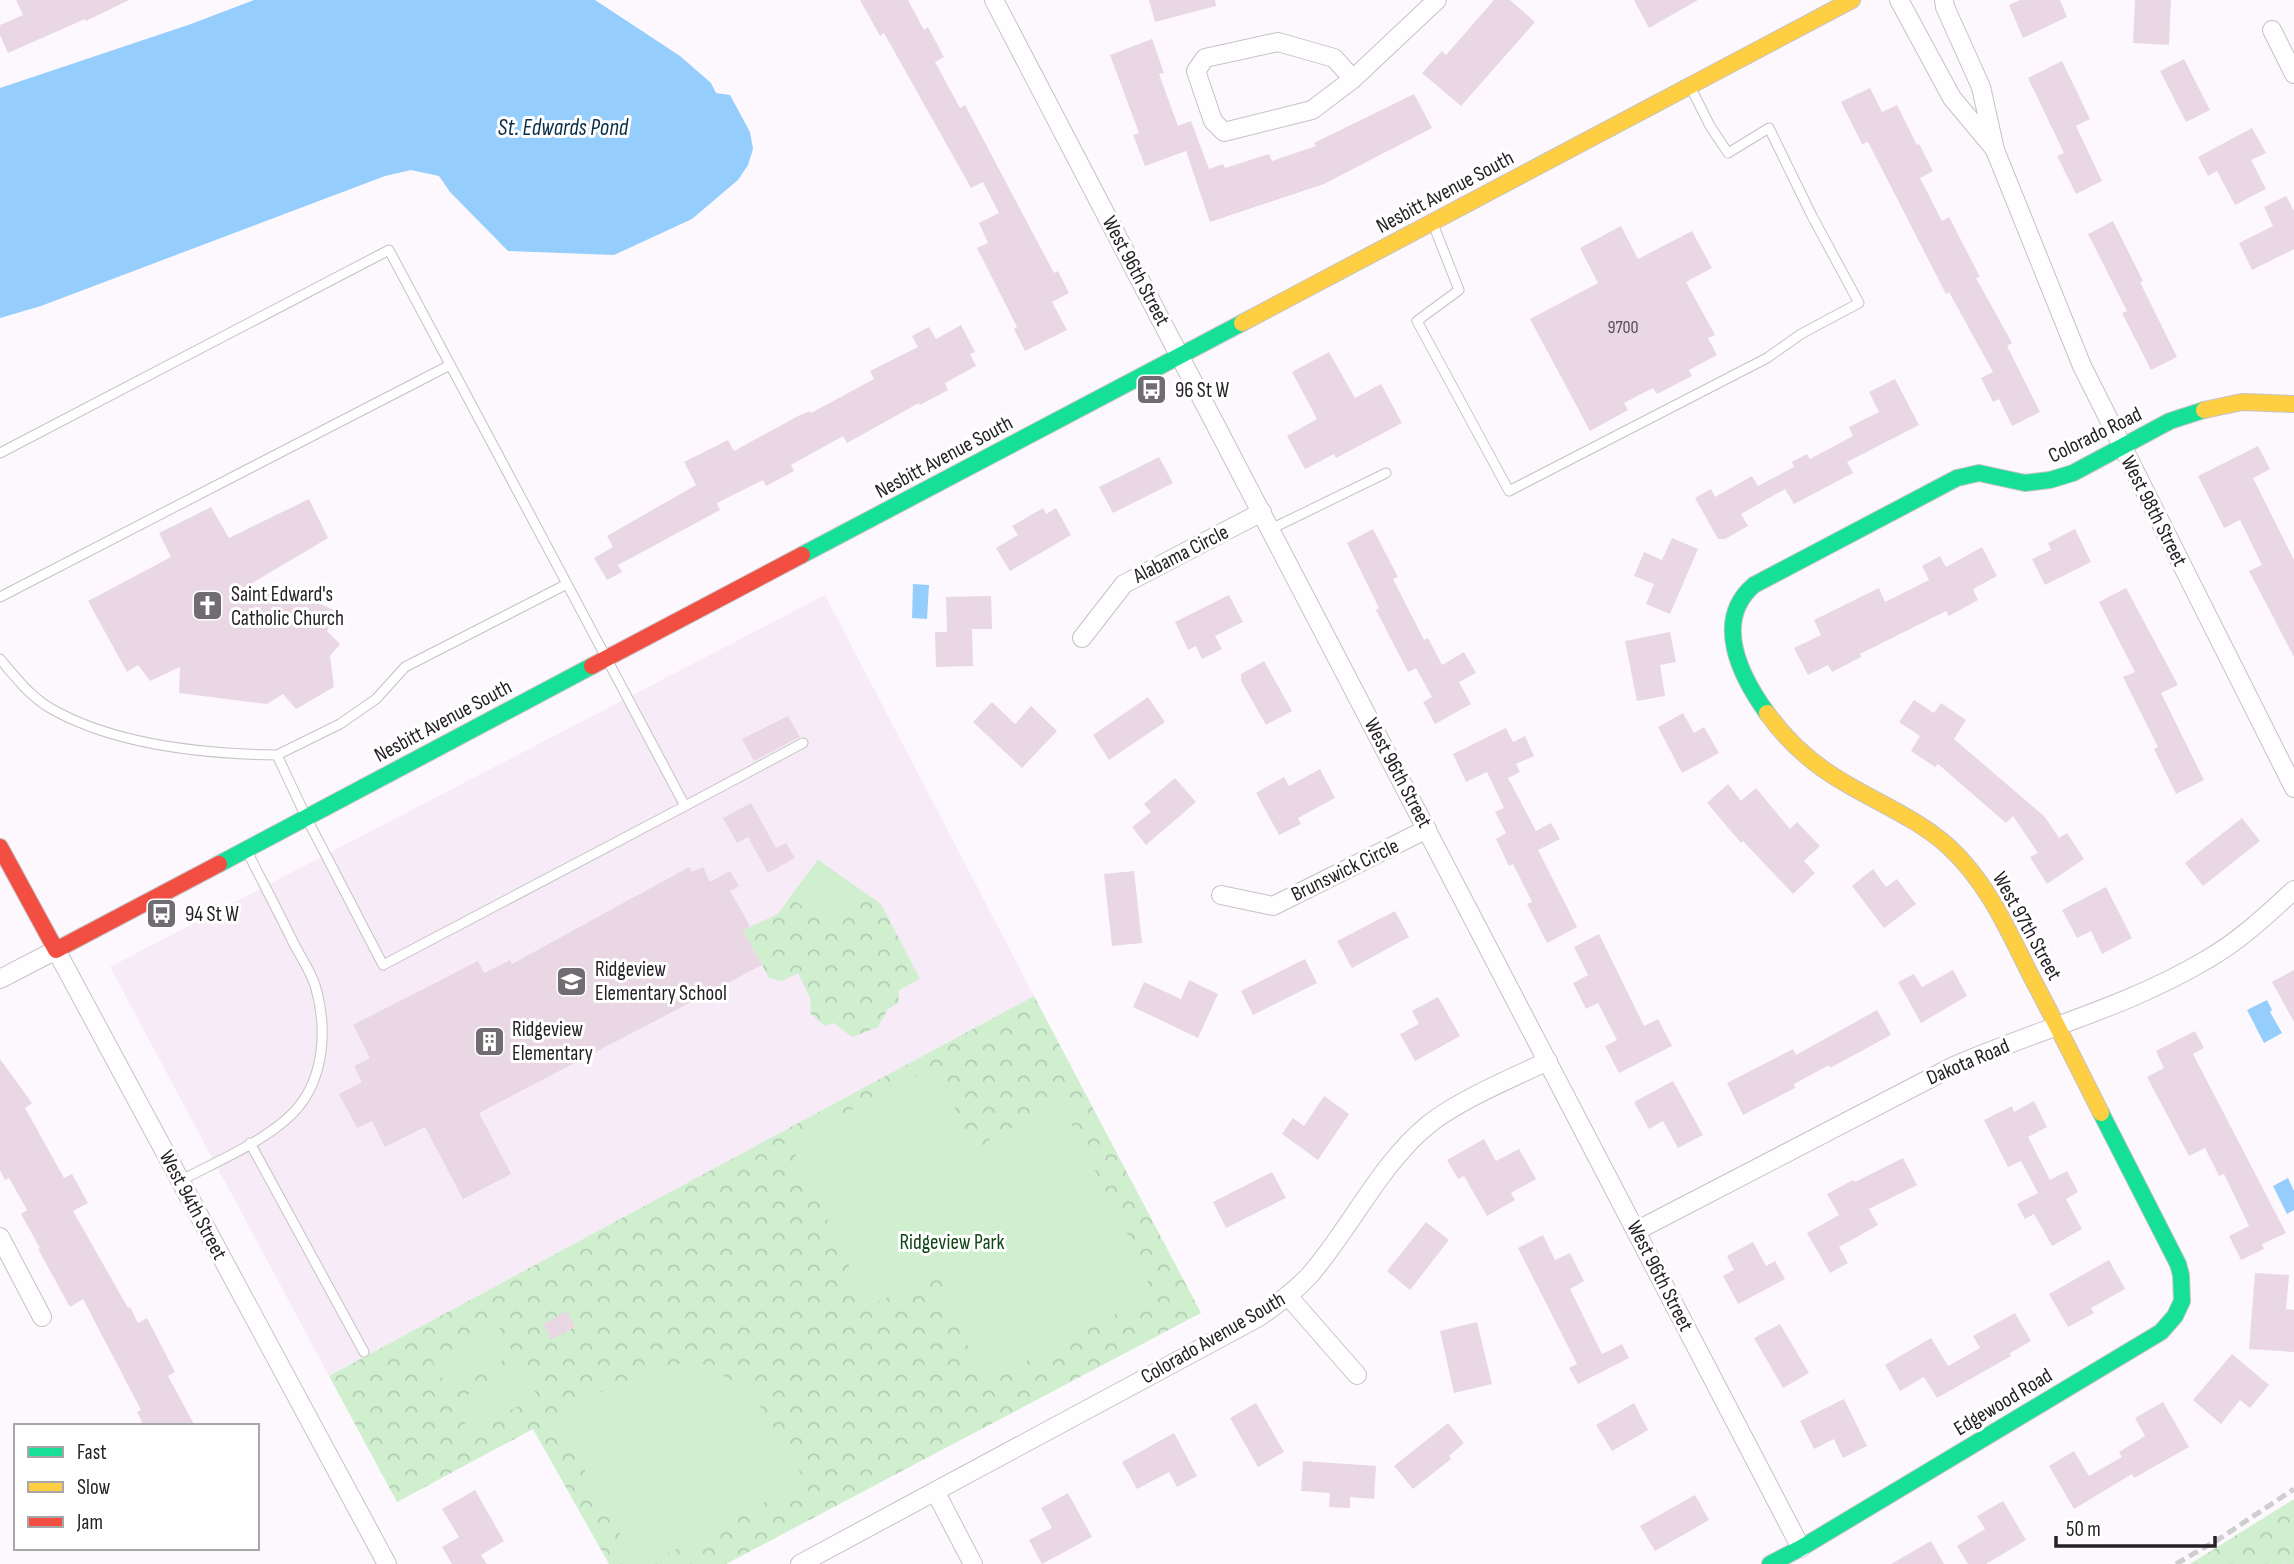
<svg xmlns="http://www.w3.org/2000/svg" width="2294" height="1564" viewBox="0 0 2294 1564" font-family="'Sofia Sans Condensed',sans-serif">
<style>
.built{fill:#f6ebf6}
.park{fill:url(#park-crowns)}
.garden{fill:#cfefcf}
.water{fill:#95cefc}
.building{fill:#ead7e4}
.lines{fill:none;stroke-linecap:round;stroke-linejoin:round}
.lane-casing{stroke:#c5c2c5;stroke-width:11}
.street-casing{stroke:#c5c2c5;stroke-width:20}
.fast-casing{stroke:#c5c2c5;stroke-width:18}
.slow-casing{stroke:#c5c2c5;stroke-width:18}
.jam-casing{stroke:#c5c2c5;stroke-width:18}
.path{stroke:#e6e4e6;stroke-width:3.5;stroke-dasharray:2 5;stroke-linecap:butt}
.lane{stroke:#fffeff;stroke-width:9}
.street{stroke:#fffeff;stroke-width:18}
.fast{stroke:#16e098;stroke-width:16}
.slow{stroke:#ffcf43;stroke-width:16}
.jam{stroke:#f24e42;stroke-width:16}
.rail{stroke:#cecece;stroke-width:5;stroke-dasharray:10 5;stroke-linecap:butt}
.labels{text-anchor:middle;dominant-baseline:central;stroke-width:6;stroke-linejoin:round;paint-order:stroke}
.number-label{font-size:18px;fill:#564e55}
.street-label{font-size:21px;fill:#252125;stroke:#fff}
.poi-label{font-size:21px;fill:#252125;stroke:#fff;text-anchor:start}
.park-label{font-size:21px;fill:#114416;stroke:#fff}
.water-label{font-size:23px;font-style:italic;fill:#082d46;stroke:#fff}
</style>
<defs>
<pattern id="park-crowns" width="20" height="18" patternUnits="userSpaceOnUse" patternTransform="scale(1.75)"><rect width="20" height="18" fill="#cfefcf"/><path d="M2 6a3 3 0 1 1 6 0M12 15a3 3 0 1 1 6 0" fill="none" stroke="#b2cdb2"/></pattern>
</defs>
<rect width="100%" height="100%" fill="#fdf8fd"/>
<!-- built -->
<path class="built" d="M825,595l209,401 -705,380 -219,-409z"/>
<!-- park -->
<path class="park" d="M818,860l63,44 39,75 -21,11 -1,13 -10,6 -10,18 -26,10 -18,-14 -9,3 -15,-13 1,-13 -13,-27 -16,8 -13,-3 -26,-48 35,-16z
M1034,996l167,317 -475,251h-117l-76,-135 -136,73 -68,-126z
M2294,1499v65h-104z"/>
<!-- garden -->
<path class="garden" d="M818,860l40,28 -30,38 -38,-29z
M935,1067l43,89 12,-17 70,-37 89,175 -6,22 -157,84 -43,-87 1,-40 -33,30 -42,20 -75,-154 4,-15z
M498,1325l16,29 -66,36 -16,-30z
M696,1360l53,30 26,39 30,52 -153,81 -19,-4 -78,-143 39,-20 57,-25z
M521,1367l16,29 -67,36 -16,-30z"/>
<!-- water -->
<path class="water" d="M254,0h341l85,56 31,27 5,10 14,2 20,37 3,17 -5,16 -10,15 -46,39 -78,36 -106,-4 -58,-59 -11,-16 -28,-6 -26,6 -344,130 -41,12v-230l191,-64z
M913,584l16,1 -2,34 -15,-1z
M2267,1000l5,10 -2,2 12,21 -18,10 -17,-33z
M2288,1178l6,13v19l-7,4 -14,-28z"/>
<!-- building -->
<path class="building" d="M16,0h113l-43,21 -1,-2 -77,34 -8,-18v-10l23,-10z
M860,0h48l16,30 4,-3 16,30 -9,5 25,46 5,-3 89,168 4,-2 11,22 -17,9 15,28 -42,21 -11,-22 3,-2 -40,-79 11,-5 -9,-20 20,-10 -16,-31 -12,6 -87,-155 -4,3z
M1149,0h66l1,6 -61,16z
M1494,0h16l25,22 -74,84 -39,-33 20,-22 4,4z
M1634,0h64l-49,28z
M2020,0h40l7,17 -44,21 -14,-33z
M2135,0h36l-2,45 -36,-2z
M1152,39l12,34 -5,1 19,52 13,-5 18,48 14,-5 2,4 44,-14 3,7 44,-15 -2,-3 100,-49 18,34 -108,56 -114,38 -24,-71 -41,15 -12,-31 6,-2 -29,-78z
M2184,59l26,51 -24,12 -26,-51z
M2062,61l28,58 -14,7 26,55 -26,13 -19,-38 7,-3 -36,-75z
M1870,88l12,24 15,-7 20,40 2,-1 14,27 -13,7 22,43 7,-4 31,60 -4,1 36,65 -5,3 33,66 -28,14 -13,-27 -6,3 -12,-24 12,-6 -44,-80 -3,2 -78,-152 -6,2 -21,-42z
M2252,128l14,25 -15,7 15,29 -31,16 -18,-34 -9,5 -10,-19z
M2286,196l8,15v38l-42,21 -13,-27 34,-17 -9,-19z
M2113,221l30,60 -3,1 37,75 -26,13 -29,-57 5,-2 -39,-77z
M1621,226l17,33 54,-28 20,37 -26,14 29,53 -7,3 9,17 -28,15 3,6 -35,18 -4,-6 -29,15 4,7 -38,21 -60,-112 68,-36 -18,-35z
M961,325l14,27 -5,2 6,12 -31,17 3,7 -28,15 -1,-2 -72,40 -4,-7 -52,29 3,6 -28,15 -3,-6 -46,23 3,7 -102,55 4,7 -15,8 -13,-22 19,-11 -6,-11 89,-51 -12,-23 44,-22 6,11 64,-35 12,-5 1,2 63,-34 -4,-8 48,-24 -6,-11 17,-9 7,12z
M1329,352l26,46 26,-14 21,39 -66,35 -2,-4 -29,15 -18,-33 30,-17 -25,-47z
M1895,379l24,46 -72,37 6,11 -59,31 -9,-15 -44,25 7,12 -23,13h-7l-23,-41 16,-9 4,8 37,-21 6,10 36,-19 -2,-5 15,-8 3,5 43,-23 -4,-9 30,-15 -10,-20z
M2258,446l12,23 -17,9 41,82v97l-45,-86 13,-6 -22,-45 -16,8 -26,-52z
M1159,457l14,26 -60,30 -14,-26z
M309,499l19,39 -89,53 66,6 33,15 -11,19 13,13 -10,12 4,31 -38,22 -13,-15 -16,10 -88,-11 1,-26 -30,14 -12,-16 -11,7 -39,-71 83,-44 -12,-24 52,-26 18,31z
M1043,508l3,6 10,-6 15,27 -61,36 -14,-23 22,-13 -6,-9z
M1373,529l25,48 -5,2 31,61 4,-2 14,27 22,-13 12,21 -17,9 12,22 -36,20 -12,-22 9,-5 -16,-29 -8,4 -32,-62 3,-2 -32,-65z
M2075,529l16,33 -46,23 -13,-26 19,-9 -3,-7z
M1672,538l26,11 -28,65 -24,-10 8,-20 -20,-8 10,-24 18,8z
M1982,547l15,29 -24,13 5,11 -29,16 -3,-5 -86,43 1,3 -29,15 -4,-7 -20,10 -14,-27 27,-13 -7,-15 65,-32 6,14 44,-22 -7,-14 18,-10 6,11z
M2126,588l52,97 -17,8 43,87 -28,14 -22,-45 4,-2 -35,-70 12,-5 -36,-70z
M1229,595l14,27 -28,14 7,13 -20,10 -6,-13 -8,4 -13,-28z
M991,596l1,33h-20l1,37 -37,1 -1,-35h12l-1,-35z
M1670,632l6,30 -16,3 5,31 -28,5 -12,-60z
M1264,661l28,50 -26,14 -25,-44v-7z
M1148,697l17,25 -56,38 -16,-25z
M1914,700l20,13 7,-10 25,17 -12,19 91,78 14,21 8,-5 17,26 -37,25 -17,-27 8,-4 -25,-37 -7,7 -68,-59 -3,3 -24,-16 9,-15 -21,-14z
M992,702l23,22 16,-18 26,25 -35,37 -49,-46z
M1683,713l11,20 10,-6 15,26 -37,20 -24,-46z
M788,716l12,21 -46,24 -12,-22z
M1506,728l7,14 12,-6 9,20 -18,8 4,8 -12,6 28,53 15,-8 9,16 -22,11 39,77 -30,16 -20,-39 5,-2 -19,-38 -4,2 -13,-27 10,-6 -11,-21 9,-4 -17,-36 -21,10 -13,-28z
M1320,769l15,29 -37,20 3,6 -22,11 -23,-42 28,-16 5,9z
M1175,778l21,24 -50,43 -14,-18 19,-15 -7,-8z
M1728,784l13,17 15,-13 34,41 7,-7 23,24 -16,15 11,12 -22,21 -50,-53 -2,2 -34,-40z
M751,803l25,45 10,-5 9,15 -27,15 -20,-36 -11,6 -14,-25z
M2242,818l18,23 -57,45 -18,-23z
M689,867l3,5 11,-5 7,15 20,-11 9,15 -9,5 20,35 -7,4 19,35 -283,148 32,61 -48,25 -38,-72 -40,20 -13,-26 -15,7 -18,-34 23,-12 -8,-16 16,-8 -17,-33 125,-64 6,12 26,-13 2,4z
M1873,869l13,18 11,-8 19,25 -32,24 -32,-42z
M1134,871l8,72 -30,3 -8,-72z
M2106,887l26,51 -30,16 -11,-23 -14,7 -15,-28z
M1395,911l14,26 -57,31 -15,-27z
M1599,934l45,92 14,-7 14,27 -53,27 -14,-27 12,-6 -19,-37 -12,6 -13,-26 15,-8 -14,-28z
M1305,959l12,24 -64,32 -12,-24z
M1953,970l14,26 -46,27 -23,-41 16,-8 8,13z
M2294,970v52l-22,-40z
M1189,980l29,14 -20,44 -65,-31 11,-25 37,17z
M1438,997l22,39 -45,25 -15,-27 19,-10 -7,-13z
M1877,1010l14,25 -61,33 -1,-3 -35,19 1,4 -52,27 -16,-32 66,-34 3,6z
M2195,1031l9,17 -11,6 93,179 -24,11 2,5 -23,11 -12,-24 20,-10 -25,-52 -5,2 -14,-28 -16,8 -42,-79 17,-9 -8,-17z
M0,1059l32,44 -7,5 39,70 8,-4 16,29 -15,8 55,97 2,-1 8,16 9,-5 28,54 -7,4 27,50h-51l-7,-14 4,-2 -58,-111 -13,8 -32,-58 2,-1 -19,-34 6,-4 -18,-32 -4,2 -5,-10z
M1673,1081l30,54 -25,13 -15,-27 -14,8 -15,-27z
M1324,1096l25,18 -31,46 -36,-26 11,-16 11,8z
M2034,1101l13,26 -19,10 22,43 17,-9 11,21 -12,7 16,30 -30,17 -18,-32 -9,5 -8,-15 21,-11 -17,-32 -13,6 -24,-47 28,-14 2,6z
M1484,1139l12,22 23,-12 17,30 -25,14 4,7 -28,16 -23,-40 -6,3 -11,-19z
M1903,1158l14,27 -48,24 9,16 -39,22 9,16 -18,10 -23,-40 32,-18 -12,-21 26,-14 2,2z
M1272,1172l14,26 -60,30 -13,-26z
M1426,1222l23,18 -39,50 -23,-19z
M1543,1235l12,25 15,-7 14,28 -14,8 32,65 20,-10 7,14 -51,26 -9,-16 8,-4 -59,-116z
M1753,1242l13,24 9,-5 10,18 -47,25 -15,-28 11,-6 -7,-14z
M2109,1260l16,29 -34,19 3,5 -26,14 -19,-33z
M2255,1273l34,2 -3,34 8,1v42l-45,-3z
M567,1311l8,16 -24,13 -8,-16z
M2015,1313l16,28 -21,12 1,3 -74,42 -13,-21 -24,14 -15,-26 46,-27 17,28 32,-18 -7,-12z
M1477,1322l15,62 -38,9 -14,-62z
M1780,1324l29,49 -26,15 -29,-50z
M2232,1354l37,31 -19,23 -10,-8 -19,24 -28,-24z
M1844,1399l23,47 -24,12 -9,-19 -20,10 -14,-28z
M2163,1402l26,45 -55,31 -2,-4 -58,35 -25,-43 25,-15 15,25 33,-19 -3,-5 26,-16 -10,-18z
M1256,1403l28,49 -26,15 -28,-49z
M1634,1403l14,27 -36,21 -16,-26z
M1448,1423l16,20 -15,13 2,3 -38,30 -19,-23z
M1174,1433l23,43 -20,11 -8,-15 -32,17 -15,-27z
M1303,1461l73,5 -2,33 -24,-2v11l-21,-1 1,-14 -29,-2z
M475,1490l29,51 -23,14 6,9h-35l-10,-17 17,-10 -17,-28z
M1068,1493l24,44 -50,27 -13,-24 23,-12 -11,-20z
M1695,1495l14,25 -54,31 -15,-25z
M2003,1501l23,39 -40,24h-18l-11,-18 28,-17 -8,-13z
M1931,1541l13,23h-53z"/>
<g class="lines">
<defs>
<path id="lane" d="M1433,224l26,66 -42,31 92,170 258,-133 34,-24 58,-31 -47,-87 -43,-88 -41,25 -18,-27 -19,-38
M0,453l389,-203 178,334
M1271,529l115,-56
M0,597l450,-232
M0,659c15,18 30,37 50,49 64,37 154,46 227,47l29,62 77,148 302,-159 -118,-222 -162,83 -29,32 -36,25 -63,31
M685,806l118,-63
M250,1143l114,209
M180,1181c35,-19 82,-38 111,-66 34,-33 37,-86 24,-130 -5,-15 -15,-29 -22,-43 -15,-31 -31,-61 -46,-91"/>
<path id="street" d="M994,0l807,1548
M1899,0l53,98 41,49
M1944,0l1,7 36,80 14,63 87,216 212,422
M2272,30l22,44
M1353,79l-19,-21 -56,-16 -73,16 -9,13 17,50 11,11 88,-22 41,-31 84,-79
M1082,638l42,-54 138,-72
M1221,895l52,11 154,-77
M0,979l56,-29 331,614
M1636,1231l318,-165c85,-37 171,-58 252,-106 32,-18 61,-45 88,-70
M0,1237l42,80
M1288,1296l69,79
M935,1491l38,73
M800,1564l459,-247c18,-13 35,-25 50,-41 42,-48 70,-111 120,-152 30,-24 83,-46 119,-63"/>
<path id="fast" d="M802,555l440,-232
M1767,713c-26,-36 -55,-92 -13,-128l203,-107 22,-5 46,10 25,-3 23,-7 97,-52 34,-11
M219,864l373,-198
M1770,1564l31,-16 360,-216 14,-16 7,-15 -1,-26 -3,-11 -77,-151"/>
<path id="slow" d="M1242,323l610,-323
M2204,410l38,-8 52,2
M1767,713c20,28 48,53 78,70 35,21 73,36 104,64 38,35 59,83 82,129 24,45 47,91 70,137"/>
<path id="jam" d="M592,666l210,-111
M0,847l56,103 163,-86"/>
</defs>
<!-- lane casing -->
<use href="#lane" class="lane-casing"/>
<!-- street casing -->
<use href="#street" class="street-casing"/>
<!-- fast casing -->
<use href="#fast" class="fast-casing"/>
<!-- slow casing -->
<use href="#slow" class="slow-casing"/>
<!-- jam casing -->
<use href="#jam" class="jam-casing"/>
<!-- path -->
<path class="path" d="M2284,1564l10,-7"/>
<!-- lane -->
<use href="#lane" class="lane"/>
<!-- street -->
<use href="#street" class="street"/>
<!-- fast -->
<use href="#fast" class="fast"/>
<!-- slow -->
<use href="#slow" class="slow"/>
<!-- jam -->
<use href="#jam" class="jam"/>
<!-- rail -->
<path class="rail" d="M2176,1564l43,-25 75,-50"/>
</g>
<!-- icons -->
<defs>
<symbol id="bus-square" viewBox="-11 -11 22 22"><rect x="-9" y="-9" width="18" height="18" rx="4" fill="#716c71" stroke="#fff"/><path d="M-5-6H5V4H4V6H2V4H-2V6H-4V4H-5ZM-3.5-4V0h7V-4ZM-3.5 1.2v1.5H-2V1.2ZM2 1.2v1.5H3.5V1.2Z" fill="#fff"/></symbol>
<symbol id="church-square" viewBox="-11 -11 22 22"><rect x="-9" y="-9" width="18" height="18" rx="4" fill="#716c71" stroke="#fff"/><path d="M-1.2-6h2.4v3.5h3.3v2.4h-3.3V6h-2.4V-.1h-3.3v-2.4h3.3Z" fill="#fff"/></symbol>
<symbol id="school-square" viewBox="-11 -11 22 22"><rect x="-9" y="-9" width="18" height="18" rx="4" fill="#716c71" stroke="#fff"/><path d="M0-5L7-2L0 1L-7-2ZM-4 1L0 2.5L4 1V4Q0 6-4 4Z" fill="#fff"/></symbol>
<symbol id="building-square" viewBox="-11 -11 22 22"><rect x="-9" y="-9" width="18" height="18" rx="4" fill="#716c71" stroke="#fff"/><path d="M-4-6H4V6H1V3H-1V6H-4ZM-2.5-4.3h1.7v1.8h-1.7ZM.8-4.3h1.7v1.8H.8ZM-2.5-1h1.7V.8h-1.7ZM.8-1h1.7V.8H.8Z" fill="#fff"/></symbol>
</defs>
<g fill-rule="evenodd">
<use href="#bus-square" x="1134" y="372" width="35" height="35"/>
<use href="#church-square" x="190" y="588" width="35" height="35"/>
<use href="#bus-square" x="144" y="896" width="35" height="35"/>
<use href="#school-square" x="554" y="964" width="35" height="35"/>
<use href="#building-square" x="472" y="1024" width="35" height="35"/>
</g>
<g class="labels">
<!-- number labels -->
<g class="number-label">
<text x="1623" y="327">9700</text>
</g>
<!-- street labels -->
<g class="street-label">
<text transform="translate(1445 192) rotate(-28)">Nesbitt Avenue South</text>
<text transform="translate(1136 271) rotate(62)">West 96th Street</text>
<text transform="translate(2095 435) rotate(-26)">Colorado Road</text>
<text transform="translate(944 457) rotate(-28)">Nesbitt Avenue South</text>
<text transform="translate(2154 511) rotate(63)">West 98th Street</text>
<text transform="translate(1181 554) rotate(-27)">Alabama Circle</text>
<text transform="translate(443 721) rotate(-28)">Nesbitt Avenue South</text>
<text transform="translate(1398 773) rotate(62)">West 96th Street</text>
<text transform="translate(1345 870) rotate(-26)">Brunswick Circle</text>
<text transform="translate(2027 926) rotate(61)">West 97th Street</text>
<text transform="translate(1968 1062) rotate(-23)">Dakota Road</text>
<text transform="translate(193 1205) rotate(62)">West 94th Street</text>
<text transform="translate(1660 1276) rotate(63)">West 96th Street</text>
<text transform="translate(1213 1338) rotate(-30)">Colorado Avenue South</text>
<text transform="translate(2003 1402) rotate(-31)">Edgewood Road</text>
</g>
<!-- poi labels -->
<g class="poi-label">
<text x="1175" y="390">96 St W</text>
<text x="231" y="594">Saint Edward's<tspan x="231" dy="24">Catholic Church</tspan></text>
<text x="185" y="914">94 St W</text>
<text x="595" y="969">Ridgeview<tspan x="595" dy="24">Elementary School</tspan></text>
<text x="512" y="1029">Ridgeview<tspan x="512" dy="24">Elementary</tspan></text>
</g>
<!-- park labels -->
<g class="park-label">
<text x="952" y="1242">Ridgeview Park</text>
</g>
<!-- water labels -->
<g class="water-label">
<text x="563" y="128">St. Edwards Pond</text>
</g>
</g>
<!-- legend -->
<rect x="14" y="1424" width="245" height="126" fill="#ffffff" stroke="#a8a6a8" stroke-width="2"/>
<rect x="28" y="1447" width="35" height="10" fill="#16e098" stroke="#a8a6a8" stroke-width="2"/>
<text x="77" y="1459" font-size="21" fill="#252125">Fast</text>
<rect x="28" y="1482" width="35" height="10" fill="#ffcf43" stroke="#a8a6a8" stroke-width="2"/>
<text x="77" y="1494" font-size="21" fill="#252125">Slow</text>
<rect x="28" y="1517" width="35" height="10" fill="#f24e42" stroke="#a8a6a8" stroke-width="2"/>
<text x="77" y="1529" font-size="21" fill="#252125">Jam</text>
<!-- scale -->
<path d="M2056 1536v10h159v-10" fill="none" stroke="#252125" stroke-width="3.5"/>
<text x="2066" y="1536" font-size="21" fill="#252125" stroke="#ffffff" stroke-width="5" paint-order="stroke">50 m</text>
</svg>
